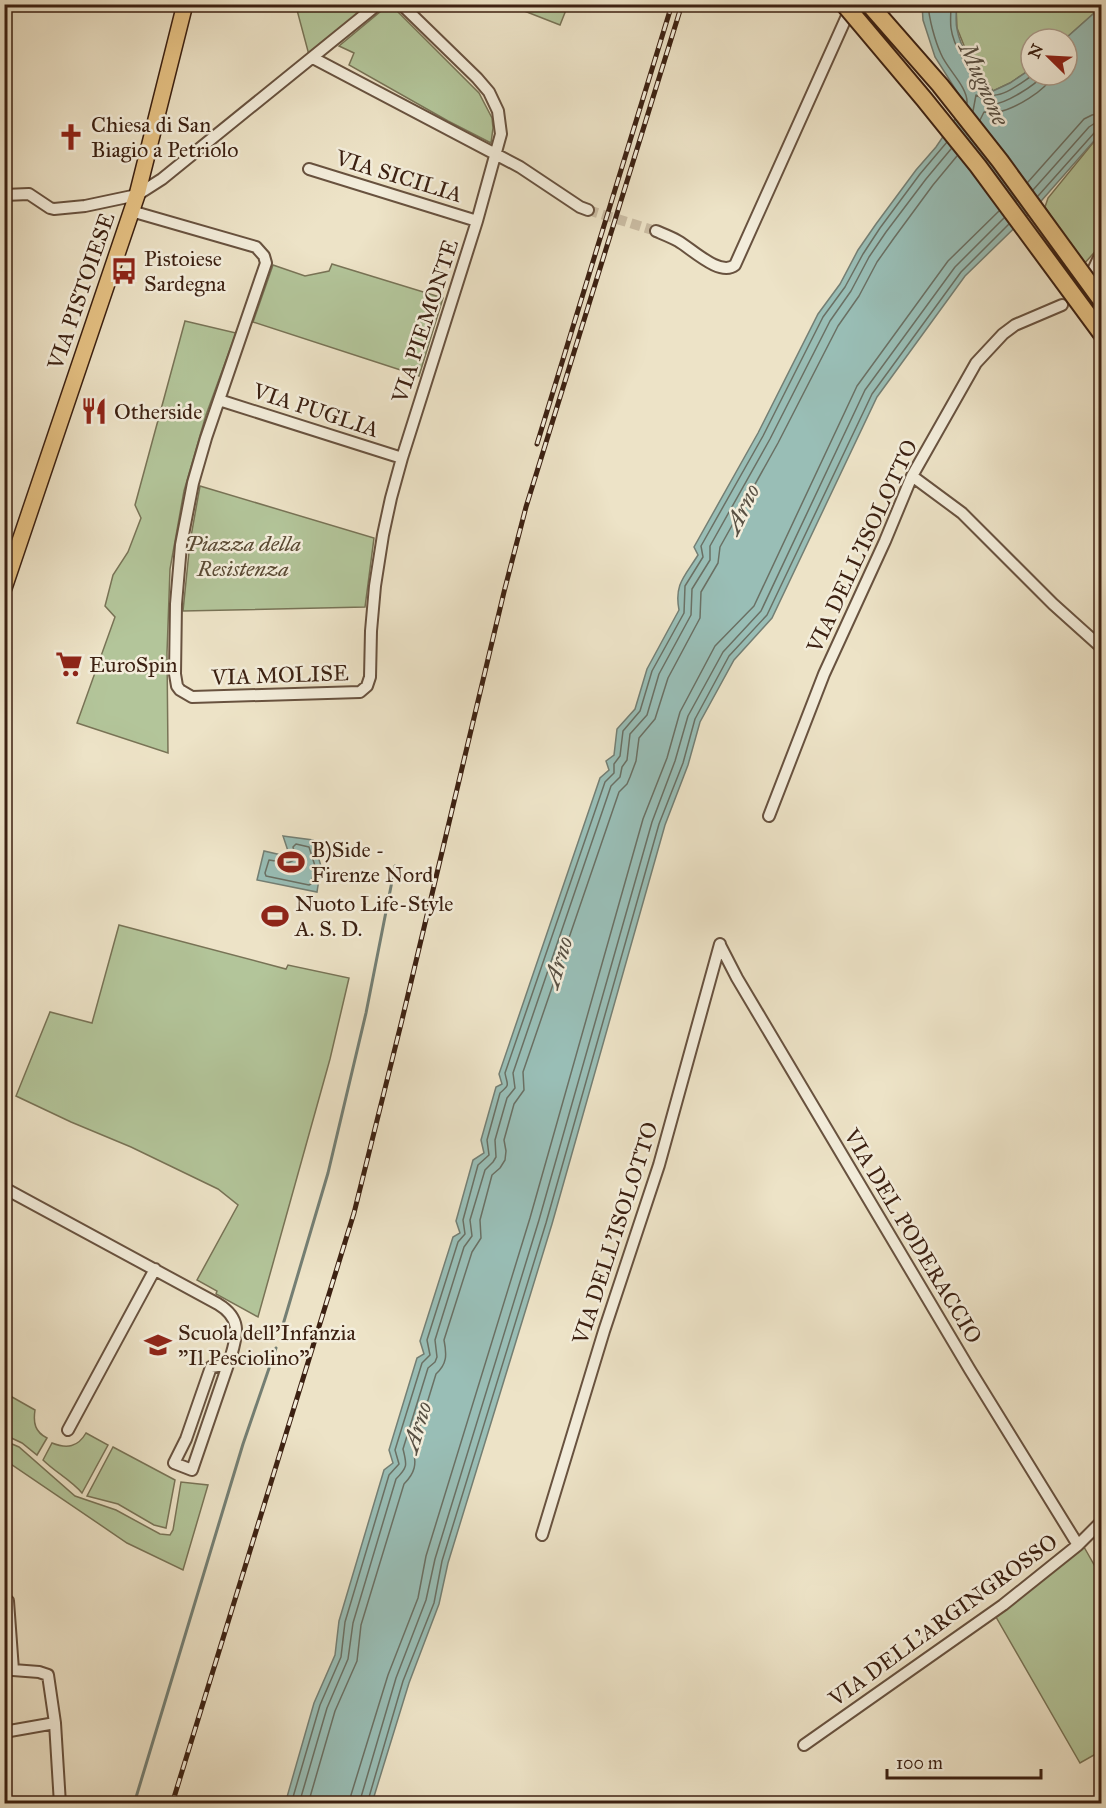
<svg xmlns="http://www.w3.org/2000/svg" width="1106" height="1808" viewBox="0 0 1106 1808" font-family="'IM FELL Great Primer',serif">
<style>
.green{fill:#b3c59a;stroke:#787356;stroke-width:1.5}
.water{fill:#99beb6;stroke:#747f74;stroke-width:1.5}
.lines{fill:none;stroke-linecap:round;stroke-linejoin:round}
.shore{stroke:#6a7064;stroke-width:1.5}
.stream{stroke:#747f74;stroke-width:3}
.minor-tunnel{stroke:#cabca3;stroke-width:10;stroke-dasharray:10 5;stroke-linecap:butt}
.minor-casing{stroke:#68523f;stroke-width:14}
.primary-casing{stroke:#3c2112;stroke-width:18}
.minor{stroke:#f3eddb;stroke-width:10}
.primary{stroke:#e6c284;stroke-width:15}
.rail-casing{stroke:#3c2112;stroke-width:5}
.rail{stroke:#f3eddb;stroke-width:3;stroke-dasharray:9;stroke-linecap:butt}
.trunk-bridge-casing{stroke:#3c2112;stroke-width:20;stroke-linecap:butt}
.trunk-bridge{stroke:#e6c284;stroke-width:16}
.labels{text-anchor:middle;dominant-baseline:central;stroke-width:5;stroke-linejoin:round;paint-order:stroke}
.poi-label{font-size:22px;fill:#3c2112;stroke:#f3eddb;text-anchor:start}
.street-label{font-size:22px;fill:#3c2112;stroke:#f3eddb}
.park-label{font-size:22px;font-style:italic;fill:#5a4a34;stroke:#f3eddb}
.water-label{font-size:24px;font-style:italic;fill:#585043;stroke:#f3eddb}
</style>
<rect width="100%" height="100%" fill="#ede3c7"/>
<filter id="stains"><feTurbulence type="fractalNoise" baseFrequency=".00333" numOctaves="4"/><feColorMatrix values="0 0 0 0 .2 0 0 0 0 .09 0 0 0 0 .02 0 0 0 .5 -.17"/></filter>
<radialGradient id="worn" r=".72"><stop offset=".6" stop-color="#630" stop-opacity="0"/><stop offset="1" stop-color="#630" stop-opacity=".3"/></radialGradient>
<!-- green -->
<path class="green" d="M1101,4v3l-36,32h-34v30l-21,14 -17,8 -26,-38 -10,-25 -1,-23z
M290,5h80l-61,50 -12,-45 -6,1z
M509,5h59l-8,20z
M386,7h6l6,5 81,81 13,25 1,10 -2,15 -43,-22 -99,-56 5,-12 -15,-7z
M1101,133v112l-18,20 -38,-58 3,-9z
M332,264l111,34 -24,78 -166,-54 20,-57 32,11 24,-5z
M185,321l51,12 -30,82 -22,76 -14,78 -3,84 1,100 -91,-30 38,-106 -10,-11 8,-31 15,-23 13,-34 -6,-13z
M200,486l174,52 -9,69 -182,4 7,-69z
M119,925l167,44 2,-4 61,13 -19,81 -72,258 -42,-23 1,-3 -20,-11 41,-75 -20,-16 -87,-42 -60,-25 -55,-26 34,-84 42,11z
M5,1393l30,17c-2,13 0,22 12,28l-10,17 -15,-12 -17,-8z
M86,1433l22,12 -26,48c-11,-13 -27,-21 -39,-33l9,-17c15,6 26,4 34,-10z
M5,1441l14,6 56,49 41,14 44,24 10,1 3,-5 8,-48 27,3 -25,85 -56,-27 -122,-83z
M113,1447l62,33 -9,48 -12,-3 -36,-21 -31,-8z
M1084,1547l17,30v174l-21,12 -84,-146z"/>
<!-- water -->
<path class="water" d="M922,5h34c1,7 -1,16 1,24 4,23 22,44 36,62l17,-8 21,-14v6h36v-36h-2l36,-32v126l-66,75 -70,68 -88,121 -105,221 -38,42 -34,62 -12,43 -23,60 -113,399 -104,339 -9,41 -30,79 -37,120 -87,1 29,-101 21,-48 4,-34 45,-151 9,-7 -4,-13 28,-92 7,-4 -4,-13 33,-104 7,-4 -4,-12 17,-61 11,-7 -3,-13 15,-53 6,-3 -3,-10 101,-296 9,-8 -3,-9 8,-6 3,-26 18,-20 12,-40 32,-59c-5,-26 6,-34 19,-55l-4,-8 64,-114 60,-119 22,-30 18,-34 18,-26 40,-54 20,-23 23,-34 2,-15 -26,-41 -12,-37z
M283,836l30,4 8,26 -4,26 -60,-12 7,-29 26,6z"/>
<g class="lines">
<!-- shore -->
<path class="shore" d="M928,4c1,15 7,37 13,50 6,15 27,33 26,49
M951,4c0,8 -1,17 0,24 3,23 23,49 37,66 13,6 34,-12 45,-19
M973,111l3,-16c6,2 10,9 17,9 12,0 43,-19 50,-29
M980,120l4,-8c4,0 9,1 14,0 16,-3 48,-21 55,-37
M1028,182l56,-63 8,-4 10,-2
M1033,190l56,-63 6,-4 7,-1
M1038,196l57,-64 7,-2
M296,844l13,3 6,19 -4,18 -2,1 -43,-9 -1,-3 4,-13 19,3 6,-3 1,-5 -2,-8z
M291,1804l29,-99 21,-48 4,-35 44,-147 10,-11 -4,-14 27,-87 8,-8 -3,-15 31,-98 7,-8 -2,-14 15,-55 11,-10 -2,-15 13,-47c11,-9 7,-8 5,-20l100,-291 9,-9v-9l6,-8 3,-25 17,-20 12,-40 32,-58 1,-27 18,-29 -2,-11 62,-110 60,-119 22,-30 18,-33 17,-26 40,-54 27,-32
M299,1804l28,-96 21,-49 5,-36 43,-144c12,-12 11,-14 7,-30l25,-81 7,-6 2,-5 -2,-17 29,-93 8,-11 -2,-16 15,-50 8,-8 3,-5 -1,-17 12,-42 8,-10 -2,-15 98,-287 9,-9 2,-10 5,-7 3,-26 17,-19 12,-41 32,-59 1,-26 18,-29v-14l60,-107 60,-118 21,-30 18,-34 17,-25 40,-53 25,-30
M308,1804l27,-93 22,-50 4,-36 43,-141c11,-11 13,-20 9,-35l23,-75c11,-10 11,-19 8,-34l28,-88 9,-14 -1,-18 12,-45 8,-7 5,-8 1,-9 -2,-11 10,-36 10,-14 -1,-18 96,-280 8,-8 3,-7 6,-16 3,-23 16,-19 13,-41 32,-60 1,-26 17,-29 2,-16 58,-104 60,-117 21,-30 18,-34 17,-24 39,-53 24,-29
M350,1804l1,-9 37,-120 30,-77 8,-42 104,-338 113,-399 24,-61 13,-46 35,-66 39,-40 103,-220 91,-125 51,-50
M359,1804l37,-126 30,-78 9,-41 104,-339 113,-398 23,-61 13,-45 35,-64 38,-41 104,-221 90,-123 49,-49
M367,1804l36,-123 31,-78 8,-42 104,-338 113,-399 24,-61 12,-44 34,-63 38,-41 105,-221 89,-122 48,-48"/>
<!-- stream -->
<path class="stream" d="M282,1328l46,-155 38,-160 29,-147
M134,1804l109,-360 33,-96"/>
<!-- minor-tunnel -->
<path class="minor-tunnel" d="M588,210l68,21"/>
<defs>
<path id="minor" d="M313,58l207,109 60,40 8,3
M309,169l168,52
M4,195l25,-1 21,14 4,1 31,-3 52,-11 25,-16 216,-175
M131,211l125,36 8,9 2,7 -60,175 -13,45 -12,62 -5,59 -1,70 2,12 3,4 12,7 168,-5 7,-6 3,-9 1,-46 4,-45 8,-51 8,-37 11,-40 75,-237 24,-87 -3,-23 -9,-19 -12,-14 -76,-74
M656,231c7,3 15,6 22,10 14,8 42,36 57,24l116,-258
M1089,279l13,-28
M219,400l183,58
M912,476l50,37 91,91 49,44
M769,816l55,-142 61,-133 27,-65 64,-113 27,-29 12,-9 47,-20
M720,945l17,33 233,392 108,175
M4,1188l214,116c23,14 20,29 13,52l-39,114 -18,-7 12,-24 25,-72 13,-2 7,-9
M68,1430l87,-161
M542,1535l62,-204 55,-166 61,-221
M4,1601h4l5,69 26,2 9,3 7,48 5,81
M4,1732l51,-9
M804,1745l199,-140 75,-60 24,-24"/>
<path id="primary" d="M4,588l133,-393 48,-191"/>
</defs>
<!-- minor casing -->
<use href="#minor" class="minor-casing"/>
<!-- primary casing -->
<use href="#primary" class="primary-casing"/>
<!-- minor -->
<use href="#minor" class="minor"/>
<!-- primary -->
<use href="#primary" class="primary"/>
<defs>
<path id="rail" d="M537,444l135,-440
M172,1804l182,-591 48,-193 102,-428 22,-85 156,-503"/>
</defs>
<!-- rail casing -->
<use href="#rail" class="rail-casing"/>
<!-- rail -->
<use href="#rail" class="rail"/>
<defs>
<path id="trunk-bridge" d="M844,4l80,95 54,67 124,168
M869,4l71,81 60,76 102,140"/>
</defs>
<!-- trunk-bridge casing -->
<use href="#trunk-bridge" class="trunk-bridge-casing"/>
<!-- trunk-bridge -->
<use href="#trunk-bridge" class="trunk-bridge"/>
</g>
<!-- icons -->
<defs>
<symbol id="church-bare" viewBox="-9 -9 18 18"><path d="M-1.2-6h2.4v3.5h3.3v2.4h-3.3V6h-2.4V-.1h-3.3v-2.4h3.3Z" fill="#8f2418" stroke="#f3eddb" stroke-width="2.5" paint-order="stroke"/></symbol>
<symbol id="bus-bare" viewBox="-9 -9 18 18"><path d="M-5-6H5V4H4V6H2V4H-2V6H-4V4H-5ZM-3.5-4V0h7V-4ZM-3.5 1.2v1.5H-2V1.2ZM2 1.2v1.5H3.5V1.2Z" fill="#8f2418" stroke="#f3eddb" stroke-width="2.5" paint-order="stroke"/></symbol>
<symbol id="restaurant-bare" viewBox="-9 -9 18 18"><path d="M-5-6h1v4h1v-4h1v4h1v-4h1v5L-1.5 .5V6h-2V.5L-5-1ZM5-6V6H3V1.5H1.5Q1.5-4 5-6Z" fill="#8f2418" stroke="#f3eddb" stroke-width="2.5" paint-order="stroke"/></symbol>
<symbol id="supermarket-bare" viewBox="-9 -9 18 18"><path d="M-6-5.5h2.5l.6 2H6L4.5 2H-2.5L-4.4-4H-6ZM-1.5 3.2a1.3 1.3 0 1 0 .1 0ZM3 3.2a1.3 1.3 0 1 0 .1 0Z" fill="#8f2418" stroke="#f3eddb" stroke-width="2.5" paint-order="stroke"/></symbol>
<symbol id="stadium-bare" viewBox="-9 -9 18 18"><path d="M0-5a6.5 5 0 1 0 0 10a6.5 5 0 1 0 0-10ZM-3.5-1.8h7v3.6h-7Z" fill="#8f2418" stroke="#f3eddb" stroke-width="2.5" paint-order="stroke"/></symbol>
<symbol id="school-bare" viewBox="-9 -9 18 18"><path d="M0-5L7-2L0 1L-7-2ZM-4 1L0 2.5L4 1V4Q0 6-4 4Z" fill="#8f2418" stroke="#f3eddb" stroke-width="2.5" paint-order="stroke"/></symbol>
</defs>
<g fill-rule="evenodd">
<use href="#church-bare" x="52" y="118" width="38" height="38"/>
<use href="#bus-bare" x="105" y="252" width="38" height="38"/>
<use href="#restaurant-bare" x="75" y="392" width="38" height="38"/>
<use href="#supermarket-bare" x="50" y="645" width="38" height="38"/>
<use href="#stadium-bare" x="272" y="843" width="38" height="38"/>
<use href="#stadium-bare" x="256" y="897" width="38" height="38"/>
<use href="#school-bare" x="139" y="1326" width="38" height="38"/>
</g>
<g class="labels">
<!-- poi labels -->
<g class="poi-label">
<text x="91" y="124">Chiesa di San<tspan x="91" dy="25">Biagio a Petriolo</tspan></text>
<text x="144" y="258">Pistoiese<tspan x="144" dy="25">Sardegna</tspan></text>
<text x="114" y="411">Otherside</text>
<text x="89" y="664">EuroSpin</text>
<text x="311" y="849">B)Side -<tspan x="311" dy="25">Firenze Nord</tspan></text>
<text x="295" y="903">Nuoto Life-Style<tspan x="295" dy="25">A. S. D.</tspan></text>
<text x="178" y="1332">Scuola dell'Infanzia<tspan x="178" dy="25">"Il Pesciolino"</tspan></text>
</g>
<!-- street labels -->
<g class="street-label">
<text transform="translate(399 176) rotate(17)">VIA SICILIA</text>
<text transform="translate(81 291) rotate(-71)">VIA PISTOIESE</text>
<text transform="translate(425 321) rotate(-72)">VIA PIEMONTE</text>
<text transform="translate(316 410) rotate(18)">VIA PUGLIA</text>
<text transform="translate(862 546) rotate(-65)">VIA DELL'ISOLOTTO</text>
<text transform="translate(280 675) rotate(-2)">VIA MOLISE</text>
<text transform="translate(615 1233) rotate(-72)">VIA DELL'ISOLOTTO</text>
<text transform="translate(913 1236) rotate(59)">VIA DEL PODERACCIO</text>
<text transform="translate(943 1620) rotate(-36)">VIA DELL'ARGINGROSSO</text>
</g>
<!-- park labels -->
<g class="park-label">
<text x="243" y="543">Piazza della<tspan x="243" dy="25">Resistenza</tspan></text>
</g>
<!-- water labels -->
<g class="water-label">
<text transform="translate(984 84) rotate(66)">Mugnone</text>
<text transform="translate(742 509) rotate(-64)">Arno</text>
<text transform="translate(558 962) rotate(-73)">Arno</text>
<text transform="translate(417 1427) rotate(-73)">Arno</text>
</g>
</g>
<!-- margin -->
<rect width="1106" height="1808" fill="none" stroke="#ede3c7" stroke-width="24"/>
<rect x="6" y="6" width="1094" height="1796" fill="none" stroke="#3c2112" stroke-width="3"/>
<rect x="12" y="12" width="1082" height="1784" fill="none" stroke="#3c2112" stroke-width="1.5"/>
<!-- north arrow -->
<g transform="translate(1049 57) rotate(294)"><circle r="28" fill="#f3eddb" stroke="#aa9b8b" stroke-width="1.5"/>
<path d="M0-4.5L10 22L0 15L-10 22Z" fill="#8f2418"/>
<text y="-9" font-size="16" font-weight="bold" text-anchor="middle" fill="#3c2112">N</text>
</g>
<!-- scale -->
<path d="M887 1769v9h154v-9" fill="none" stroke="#3c2112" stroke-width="3"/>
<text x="896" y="1769" font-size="18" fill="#3c2112" stroke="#f3eddb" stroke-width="4.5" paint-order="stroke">100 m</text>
<rect width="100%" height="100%" filter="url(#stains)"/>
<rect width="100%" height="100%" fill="url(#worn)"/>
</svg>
